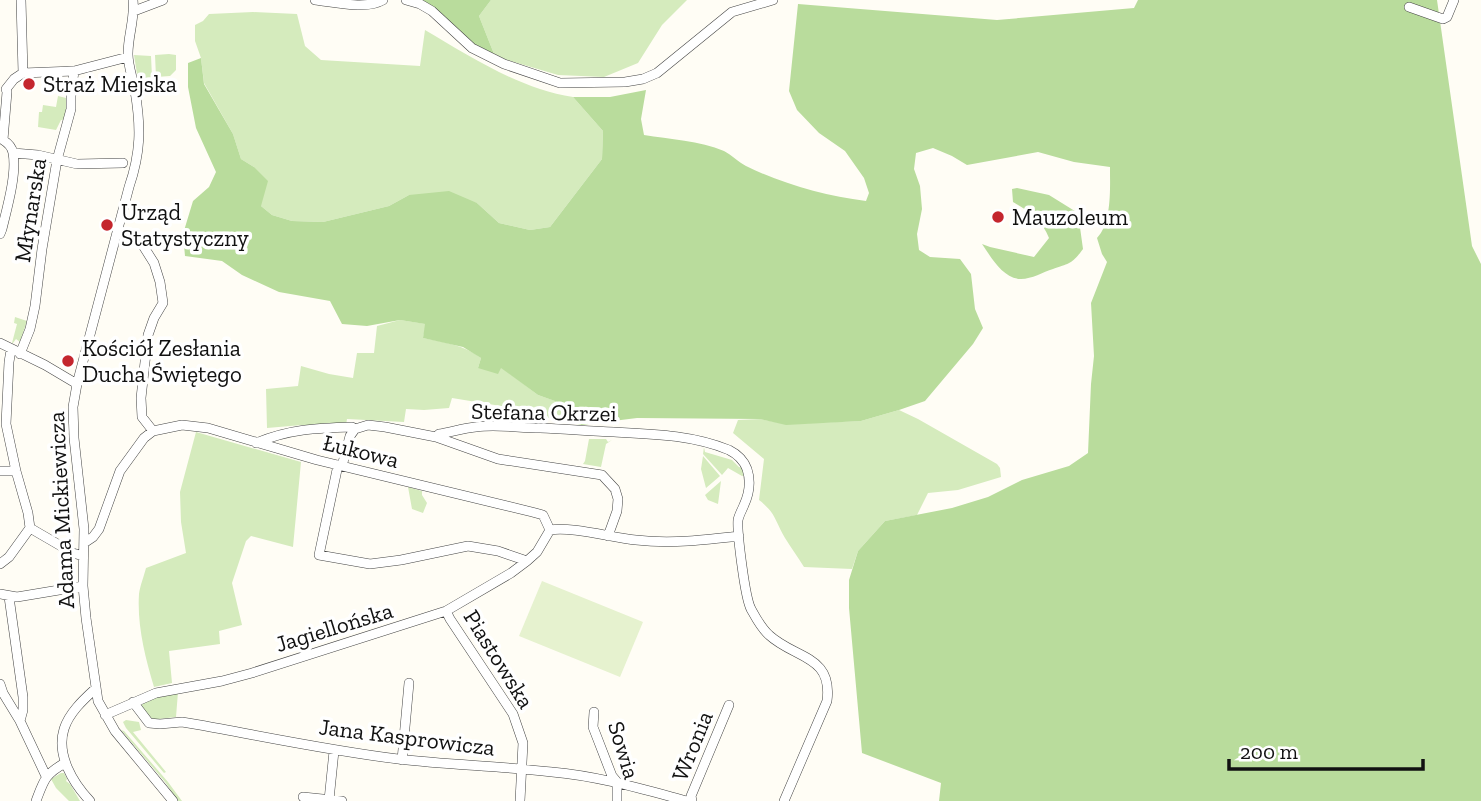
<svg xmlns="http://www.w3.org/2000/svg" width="1481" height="801" viewBox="0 0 1481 801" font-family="'Zilla Slab',serif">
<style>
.green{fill:#d5ebbd}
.forest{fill:#b9dc9c}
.pitch{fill:#e6f2cf}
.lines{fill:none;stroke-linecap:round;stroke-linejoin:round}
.minor-casing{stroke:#444;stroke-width:10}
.minor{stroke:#fff;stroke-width:9}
.poi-dot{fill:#c4262e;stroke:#fff;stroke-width:2.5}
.labels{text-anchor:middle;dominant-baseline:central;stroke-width:7;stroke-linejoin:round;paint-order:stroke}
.poi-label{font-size:23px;fill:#111;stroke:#fff;text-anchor:start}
.street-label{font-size:23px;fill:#111;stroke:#fff}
</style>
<rect width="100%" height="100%" fill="#fffdf5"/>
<!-- green -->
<path class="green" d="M491,0h196l-25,25 -24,38 -34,14 -46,-2 -54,-16 -10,-5 -15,-38z
M253,12l44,2 8,32 16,14 99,6 5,-36c46,27 95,59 148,67l30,34 -1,28 -52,68 -20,3 -31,-7 -22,-20 -68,-8 -20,11 -66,16 -31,-1 -20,-6 -11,-9 -7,-39 -13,-8 -8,-25 -29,-51 -3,-25 -6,-17v-16l8,-4 6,-7z
M169,54l7,1v15l-6,6 -14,1 -1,-22z
M134,55l17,1 1,21 -12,2 -1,-5h-2z
M58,96l8,2 1,9 -3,13h-3l-5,10 -18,-3 1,-15h3l1,-7 13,2z
M15,317l12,4 -7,21 -4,-3 -3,4h-1l5,-19 -3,-1z
M400,320l26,4 -3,14c21,4 41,7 58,20l-3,10 23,-1 37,28 46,16 -3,14 -45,-10 1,-3 -85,-14 -3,10 -25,2 -18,-1 -2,13 -57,-3 -1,6h-44l-35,3 -1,-39 32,-3 3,-20 28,8 24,4 4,-25h17l3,-27z
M899,410l19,9 79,45 3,4 1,9 -43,13 -30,3 -11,22 -32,6 -27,30 -6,18 -48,-2c-6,-10 -13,-19 -19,-29 -10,-17 -9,-25 -26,-38l5,-41 -31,-26 5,-13 22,-1 26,5 75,-3z
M196,432l105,30 -8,85 -42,-11 -5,5 -14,42 10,42 -23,6 1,13 -51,7 3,32 -18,4c-9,-30 -17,-62 -15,-93 1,-8 5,-18 7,-26l40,-15 -5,-31 -1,-30z
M589,439h17l2,3 4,-2 -6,4 -5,23 -18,-3 2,-3z
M704,447l1,5 27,8 7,7 4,1 3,7 -4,1 -14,-8 -6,7 -19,-21z
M703,456l17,20 -14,12 -5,-19z
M721,481l-3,23 -10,-4 -3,-5z
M408,487l14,4v4l5,8 -4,10 -11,-4z
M178,692l-2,25 -26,3 -8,-12v-4l7,-5z
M126,720l13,2 2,8 -8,2 33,40 -2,1 -38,-45 -3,-6z
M121,730l3,1 44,51 14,19h-4l-13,-19z
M61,773h3l3,6 -1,2 4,3 10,17h-11l-13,-13 -5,-9z"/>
<!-- forest -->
<path class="forest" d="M421,0h70l-12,16 15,38 -22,-11 -43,-39z
M1138,0h299l35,246 9,18v537h-542l2,-18 -79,-30 -13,-145v-28l9,-29 27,-30 67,-13 36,-11 34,-17 47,-14 19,-13 3,-69 3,-28 -3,-53 16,-41 -5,-8 -5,-16c15,-15 13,-50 13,-71l-36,-5 -36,-10 -71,13 -15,-9 -19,-8 -17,5 -2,16 6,17 2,23 -5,25 2,16 11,7 30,2 11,15 4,35 8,19 -10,16 -48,57 -26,9 -38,11 -75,4 -26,-6 -123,-1 -56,7 2,-14 -45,-16 -37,-27 -3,6 -20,-6 3,-10 -18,-11 -40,-9 2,-14 -25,-4 -33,6 -25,-2 -12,-23 -51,-9 -37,-17 -20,-14 -37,-5 -2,-22 10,-33 16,-14 7,-15 -20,-44 -8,-41v-24l13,-5 3,26 29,50 8,25 13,8 14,14 -7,25 11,9 20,6 31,1 66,-16 20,-11 40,-4 28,12 22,20 31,7 20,-3 52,-68 1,-28 -30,-34h37l36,-7 -5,29 3,16c25,4 56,6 80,16 8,4 14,11 22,15 37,18 79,30 120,35l3,-8 -5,-15 -19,-27 -26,-18 -22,-23 -8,-19 9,-87 199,16 137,-12z
M1017,188l32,7 29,18 5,36c-11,15 -13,14 -30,20 -10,3 -21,10 -32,10 -18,0 -30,-22 -39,-35l8,3 44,10 15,-19c-7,-18 -20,-27 -36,-36l-1,-13z"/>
<!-- pitch -->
<path class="pitch" d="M542,581l101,41 -23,55 -101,-41z"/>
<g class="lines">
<defs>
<path id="minor" d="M21,0l2,73
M133,0c2,19 -5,35 -5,54 0,12 5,25 7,37 6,36 6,61 -6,96l-52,197 -4,23 1,31 10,91 -1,57 3,32 12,83 17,30 58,70
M315,0c19,2 51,10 68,0
M406,0l14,4 12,7 40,37 32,16 56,19 65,-1 18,-3 14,-6 75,-61 41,-12
M1409,7l34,12 4,-2 7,-17
M134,11l29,-11
M3,140l4,-48 -1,-3 8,-10 9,-6 51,-2 54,-14
M13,153l25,2 39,9 46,-1
M118,229l24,15 12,19 6,19 3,21 -9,15 -6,17 -7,63 1,19 11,14
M0,234l2,-5c5,-21 15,-55 11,-76 -1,-6 -5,-10 -10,-13
M0,343l45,22 32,19
M11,350l-2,12 -3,62 10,47 12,42 2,15 43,25 10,3
M20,354l10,-25 5,-23 7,-57 15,-89 14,-51v-13l3,-25
M436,437l3,-3c12,-2 25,-6 37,-7 21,-3 42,1 64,1 25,1 49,3 74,4 39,2 79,3 115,18 8,4 15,11 18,19 4,12 2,25 -3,36 -2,5 -5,10 -6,15 -1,13 7,78 13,89 5,9 10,19 18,26 26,24 64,20 58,66l-43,100
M256,443c33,-14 61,-15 96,-16l3,2
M338,465l-19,90 51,9 31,-4 67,-14 30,5 29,10
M342,466l8,-30 5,-7 13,-4 17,2 51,10 62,22 104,16 13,14 3,10 -1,12 -9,25
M0,471h16
M550,530c21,-4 63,8 86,10 35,4 69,0 103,-4
M84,543l9,-6 6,-8 21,-58 24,-33 9,-7 29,-6 26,3 109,32 215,52 11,3 7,15
M0,564l9,-7 21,-29
M0,594l17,3 66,-11
M9,597l14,100v13l-3,11
M446,611l4,8 63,95 10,29 -3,58
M0,684l3,9 17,28 26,55
M133,702l16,21 11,1 22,-2 18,3c66,12 132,26 198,34 51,6 103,7 154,13 46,4 90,17 135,29
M594,712l-1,15 19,49 5,6v19
M105,715l51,-22 66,-12 30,-8 194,-62 65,-38 16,-12 10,-9 13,-22
M402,760l7,-77
M303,797l39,4
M329,800l5,-49
M36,801c8,-21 9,-27 29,-38
M90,801c-17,-18 -34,-46 -26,-72 5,-16 19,-29 31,-40
M692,801l-1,-5 38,-91"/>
</defs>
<!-- minor casing -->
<use href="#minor" class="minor-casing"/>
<!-- minor -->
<use href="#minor" class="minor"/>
</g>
<!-- markers -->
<g class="poi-dot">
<circle cx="29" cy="84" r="7"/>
<circle cx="998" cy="217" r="7"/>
<circle cx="107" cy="225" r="7"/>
<circle cx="68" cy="361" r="7"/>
</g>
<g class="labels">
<!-- poi labels -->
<g class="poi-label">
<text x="43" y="84">Straż Miejska</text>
<text x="121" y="212">Urząd<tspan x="121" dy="26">Statystyczny</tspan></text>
<text x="1012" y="217">Mauzoleum</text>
<text x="82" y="348">Kościół Zesłania<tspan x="82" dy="26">Ducha Świętego</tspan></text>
</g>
<!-- street labels -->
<g class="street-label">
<text transform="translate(30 210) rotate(-81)">Młynarska</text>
<text transform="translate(544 412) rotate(1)">Stefana Okrzei</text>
<text transform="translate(361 451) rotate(14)">Łukowa</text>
<text transform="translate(61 510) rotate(-93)">Adama Mickiewicza</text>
<text transform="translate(334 627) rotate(-17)">Jagiellońska</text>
<text transform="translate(499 659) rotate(58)">Piastowska</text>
<text transform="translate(407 737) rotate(7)">Jana Kasprowicza</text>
<text transform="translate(692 746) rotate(-68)">Wronia</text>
<text transform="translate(624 750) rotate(73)">Sowia</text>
</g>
</g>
<!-- scale -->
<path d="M1229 759v10h194v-10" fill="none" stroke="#111111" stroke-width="3.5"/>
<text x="1240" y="759" font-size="21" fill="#111111" stroke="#ffffff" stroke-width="5" paint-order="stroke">200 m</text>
</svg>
